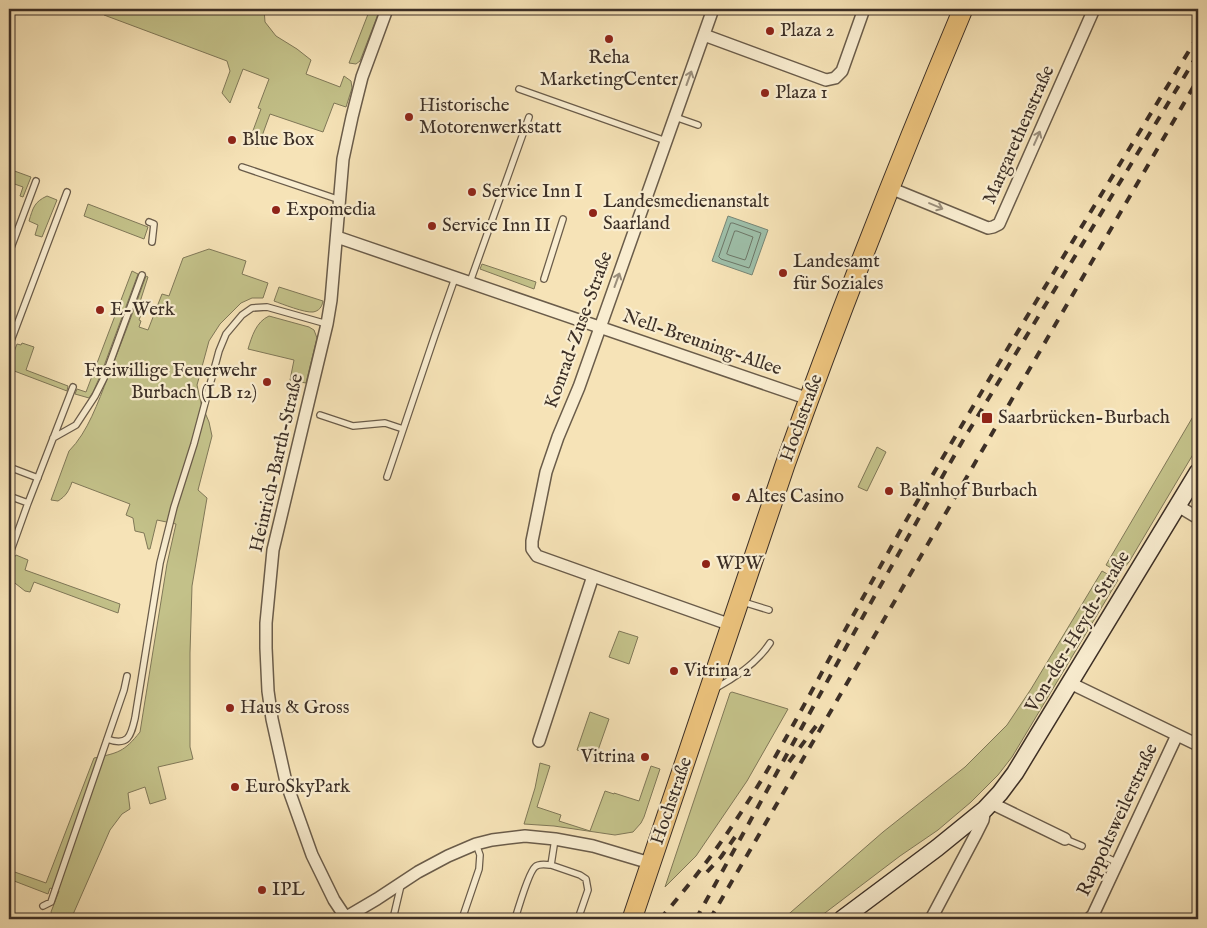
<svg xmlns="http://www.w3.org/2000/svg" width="1207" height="928" viewBox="0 0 1207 928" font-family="'IM FELL English',serif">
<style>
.green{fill:#c3c189;stroke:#807858}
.water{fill:#9ebfa9;stroke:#778575}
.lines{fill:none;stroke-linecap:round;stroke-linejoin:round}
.shore{stroke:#6d7768;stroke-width:1}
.service-casing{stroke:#6a5c4a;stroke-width:8}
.minor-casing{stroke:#6a5c4a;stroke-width:14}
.secondary-casing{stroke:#3c2f26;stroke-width:19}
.primary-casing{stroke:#3c2f26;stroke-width:21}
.service{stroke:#f9edd0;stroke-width:5.5}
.minor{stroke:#f9edd0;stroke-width:11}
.secondary{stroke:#f9edd0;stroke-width:16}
.primary{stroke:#ebc27c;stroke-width:19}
.rail{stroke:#3c2f26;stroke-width:4;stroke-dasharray:9 9;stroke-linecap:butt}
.oneway{stroke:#9a8e7b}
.poi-dot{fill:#8f2418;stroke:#f9edd0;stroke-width:2}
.labels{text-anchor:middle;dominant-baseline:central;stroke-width:4.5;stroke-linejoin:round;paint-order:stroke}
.poi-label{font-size:19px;fill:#3c2f26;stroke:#f9edd0;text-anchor:start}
.street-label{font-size:19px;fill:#3c2f26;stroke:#f9edd0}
</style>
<rect width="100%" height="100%" fill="#f6e3b7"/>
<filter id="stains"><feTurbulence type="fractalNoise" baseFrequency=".004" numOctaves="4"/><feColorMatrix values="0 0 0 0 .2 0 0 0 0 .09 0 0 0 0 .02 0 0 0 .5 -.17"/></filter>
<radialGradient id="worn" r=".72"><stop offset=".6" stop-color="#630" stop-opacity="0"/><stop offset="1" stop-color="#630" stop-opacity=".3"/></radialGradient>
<!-- green -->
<path class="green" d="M107,9h157l1,13 11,14 21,13 14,11 -5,14 34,13 4,-11 7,5 1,7 -6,19 -12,-4 -11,29 -53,-18 -12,33 -10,-3 13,-35 -3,-1 11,-29 -26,-10 -13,34 -8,-10 8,-22 -3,-10 -123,-46z
M370,9h10l-20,52 -4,3 -7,-1z
M9,169l22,8 -8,20 -3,-1 3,-9 -14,-5z
M47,196l10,4 -15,37 -7,-2 3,-10 -9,-4c4,-13 5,-19 18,-25z
M88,204l60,23 -4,12 -60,-23z
M209,249l37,12 -4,13 26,9 -5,15h-11l-11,5 -21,21 -11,17 -12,44 4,18 8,19 3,14 -14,54 9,8 -15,88 -2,67v94l3,12 -35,8 8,32 -16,5 -5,-17 -17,6 2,16 -8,5 -12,16 -39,89h-18l-2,-7 8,-21 -9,-3 -2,6 -39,-15v-9l37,13 48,-125c24,-5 30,-6 46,-26l27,-168 9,-40 -19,-4 -7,29h-2l-4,-16 -9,-2 -2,-13 -7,-3 4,-11 -58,-22c-3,9 -6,14 -14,19l-7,-1 18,-49c19,-19 29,-49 39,-74 13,-33 26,-67 38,-101l2,1 -9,28 5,2 -5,13 2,1 -2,6 9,3 14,-36 7,2 14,-38z
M482,264l54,18 -2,7 -54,-20z
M132,271l6,3 -37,100 -8,18 -4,6 -14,-4 2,-5 9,3z
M279,287l44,14c-1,6 -4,10 -10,11 -8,1 -31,-8 -39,-11z
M269,316l40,11 5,3 3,8 -11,45 -16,-3 4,-20 -46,-11c4,-13 8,-27 21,-33z
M22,343l12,4 -8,23 42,16 -1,5 -58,-22v-4l8,-21 4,1z
M1198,408v38l-69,116 -9,11 -14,-8z
M877,447l9,5 -19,39 -9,-4z
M16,555l12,5 -3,10 95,34 -2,9 -84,-31 -4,10 -5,-1 -14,-11c-2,-10 -1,-17 5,-25z
M1102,571l16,9 -106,177 -14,18 -27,27 -33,28 -38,26 -83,63h-34l100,-87 82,-65 42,-42 24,-36z
M619,631l19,6 -9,27 -20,-7z
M732,692l56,17 -41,72 -51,75 -31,31 65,-194z
M590,712l19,7 -13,37 -19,-6z
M540,763l10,3 -13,41 24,8 -2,6 31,10 15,-40 9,3v-1l25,8 12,-35 9,3 -16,48 -3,6 -8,9 -18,3 -61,-9 -30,-2 11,-36z"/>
<!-- water -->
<path class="water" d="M728,216l40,14 -16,45 -40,-14z"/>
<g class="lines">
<!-- shore -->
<path class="shore" d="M731,223h2l28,10 -11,33 -1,2 -28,-9 -2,-2z
M735,231h2l16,6 -7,21 -1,2 -16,-5 -2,-1z"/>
<defs>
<path id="service" d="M519,89l147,52
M675,117l23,8
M242,167l98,33
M149,222l5,2 -2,18
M9,253l27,-72
M544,279l19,-60
M470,282l59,-165
M9,346l58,-154
M320,415l33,11 32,-3 18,6
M53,438l23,-13 19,-29 10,-20 37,-101
M9,467l29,11
M387,477l48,-142 20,-57
M9,496l19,7 -19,53
M28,503l45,-116
M743,602l26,8
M716,688c20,-11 41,-25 54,-45
M107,739c22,8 24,-4 28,-21l25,-155 14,-56 20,-63 25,-93 7,-17 16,-19 10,-7 15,-1 60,17
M1065,839l17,7
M1104,856l14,7
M551,865l29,10 6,4 2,11 -10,29
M43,906l8,-4 73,-212 3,-14
M393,919l8,-34
M462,919l17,-50 1,-14 -4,-11
M515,919c3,-10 14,-47 20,-52 4,-4 11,-2 16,-2l4,-26"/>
<path id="minor" d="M704,35l122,45 9,-2 7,-7 22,-62
M890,188l98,40 5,-1 6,-3 95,-215
M337,237l472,162
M1178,506l20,12
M593,576l138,49
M1070,683l128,62
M539,741l54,-165 -56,-20 -5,-7v-8l14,-69 12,-35 21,-50 134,-378
M991,803l74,36
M346,918l-12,-18 -22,-45 -26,-73 -14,-63 -4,-28 -2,-43v-25l7,-73 54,-226 4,-24 12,-141 9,-42 10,-40 25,-68
M343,919l34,-20 41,-27 30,-16 28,-12 16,-4 33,-4 30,3 38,7 57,17
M931,919l44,-83 8,-16 2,-11
M1089,919l4,-4 84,-180"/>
<path id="secondary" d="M842,919l95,-71 48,-39 15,-16 15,-20 183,-301"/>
<path id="primary" d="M632,919l153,-454c55,-154 115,-306 178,-456"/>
</defs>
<!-- service casing -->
<use href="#service" class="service-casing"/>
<!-- minor casing -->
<use href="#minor" class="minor-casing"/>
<!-- secondary casing -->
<use href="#secondary" class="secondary-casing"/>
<!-- primary casing -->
<use href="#primary" class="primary-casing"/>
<!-- service -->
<use href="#service" class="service"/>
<!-- minor -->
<use href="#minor" class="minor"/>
<!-- secondary -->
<use href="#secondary" class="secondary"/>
<!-- primary -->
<use href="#primary" class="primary"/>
<!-- rail -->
<path class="rail" d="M789,762l27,-36
M707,872l14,-15 14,-20
M660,919c27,-31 53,-64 76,-99 29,-43 54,-89 79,-135 29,-53 58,-106 88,-159 95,-165 196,-327 295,-490
M696,919l169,-306 97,-171 236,-388
M710,919l488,-840"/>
</g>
<!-- one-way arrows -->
<defs><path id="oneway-shaft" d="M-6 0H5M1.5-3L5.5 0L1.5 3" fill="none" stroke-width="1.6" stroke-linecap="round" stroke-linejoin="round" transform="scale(1.25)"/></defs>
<g class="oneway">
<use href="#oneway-shaft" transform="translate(689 78) rotate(-70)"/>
<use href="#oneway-shaft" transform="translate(1037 138) rotate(-66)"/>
<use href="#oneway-shaft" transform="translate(936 206) rotate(23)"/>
<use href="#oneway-shaft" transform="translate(617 280) rotate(-70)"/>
</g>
<!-- markers -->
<g class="poi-dot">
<circle cx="770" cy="31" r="5"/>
<circle cx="609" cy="39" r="5"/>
<circle cx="765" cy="93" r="5"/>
<circle cx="409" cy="117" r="5"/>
<circle cx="232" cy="140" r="5"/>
<circle cx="472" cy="192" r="5"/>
<circle cx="276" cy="210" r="5"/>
<circle cx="593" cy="213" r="5"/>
<circle cx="432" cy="226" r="5"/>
<circle cx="783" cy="273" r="5"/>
<circle cx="100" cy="310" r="5"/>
<circle cx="267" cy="382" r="5"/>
<rect x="981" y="412" width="12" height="12" rx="2.5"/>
<circle cx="889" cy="491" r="5"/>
<circle cx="736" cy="497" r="5"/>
<circle cx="706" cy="564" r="5"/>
<circle cx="674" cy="671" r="5"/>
<circle cx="230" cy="708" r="5"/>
<circle cx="645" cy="757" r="5"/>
<circle cx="235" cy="787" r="5"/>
<circle cx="262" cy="890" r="5"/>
</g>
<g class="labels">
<!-- poi labels -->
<g class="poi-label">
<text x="780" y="31">Plaza 2</text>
<text x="609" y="58" text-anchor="middle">Reha<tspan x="609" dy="22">MarketingCenter</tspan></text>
<text x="775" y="93">Plaza 1</text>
<text x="419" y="106">Historische<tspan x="419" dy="22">Motorenwerkstatt</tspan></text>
<text x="242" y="140">Blue Box</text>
<text x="482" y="192">Service Inn I</text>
<text x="603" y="202">Landesmedienanstalt<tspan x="603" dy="22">Saarland</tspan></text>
<text x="286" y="210">Expomedia</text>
<text x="442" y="226">Service Inn II</text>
<text x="793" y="262">Landesamt<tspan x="793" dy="22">für Soziales</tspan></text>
<text x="110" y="310">E-Werk</text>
<text x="257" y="371" text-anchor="end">Freiwillige Feuerwehr<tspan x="257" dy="22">Burbach (LB 12)</tspan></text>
<text x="998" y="418">Saarbrücken-Burbach</text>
<text x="899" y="491">Bahnhof Burbach</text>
<text x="746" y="497">Altes Casino</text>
<text x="716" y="564">WPW</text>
<text x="684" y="671">Vitrina 2</text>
<text x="240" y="708">Haus &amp; Gross</text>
<text x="635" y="757" text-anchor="end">Vitrina</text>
<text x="245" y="787">EuroSkyPark</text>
<text x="272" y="890">IPL</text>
</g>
<!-- street labels -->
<g class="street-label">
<text transform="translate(1019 135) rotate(-66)">Margarethenstraße</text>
<text transform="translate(579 330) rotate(-70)">Konrad-Zuse-Straße</text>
<text transform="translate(702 343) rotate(19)">Nell-Breuning-Allee</text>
<text transform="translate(802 418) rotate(-70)">Hochstraße</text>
<text transform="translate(277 463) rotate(-77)">Heinrich-Barth-Straße</text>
<text transform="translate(1078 632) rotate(-59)">Von-der-Heydt-Straße</text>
<text transform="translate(672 801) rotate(-71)">Hochstraße</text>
<text transform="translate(1118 820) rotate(-65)">Rappoltsweilerstraße</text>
</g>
</g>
<!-- margin -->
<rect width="1207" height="928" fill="none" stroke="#f6e3b7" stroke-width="30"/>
<rect x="10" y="10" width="1187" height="908" fill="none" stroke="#3c2f26" stroke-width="2.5"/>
<rect x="15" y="15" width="1177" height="898" fill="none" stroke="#3c2f26"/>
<rect width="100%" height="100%" filter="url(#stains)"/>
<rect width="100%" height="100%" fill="url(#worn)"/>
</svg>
